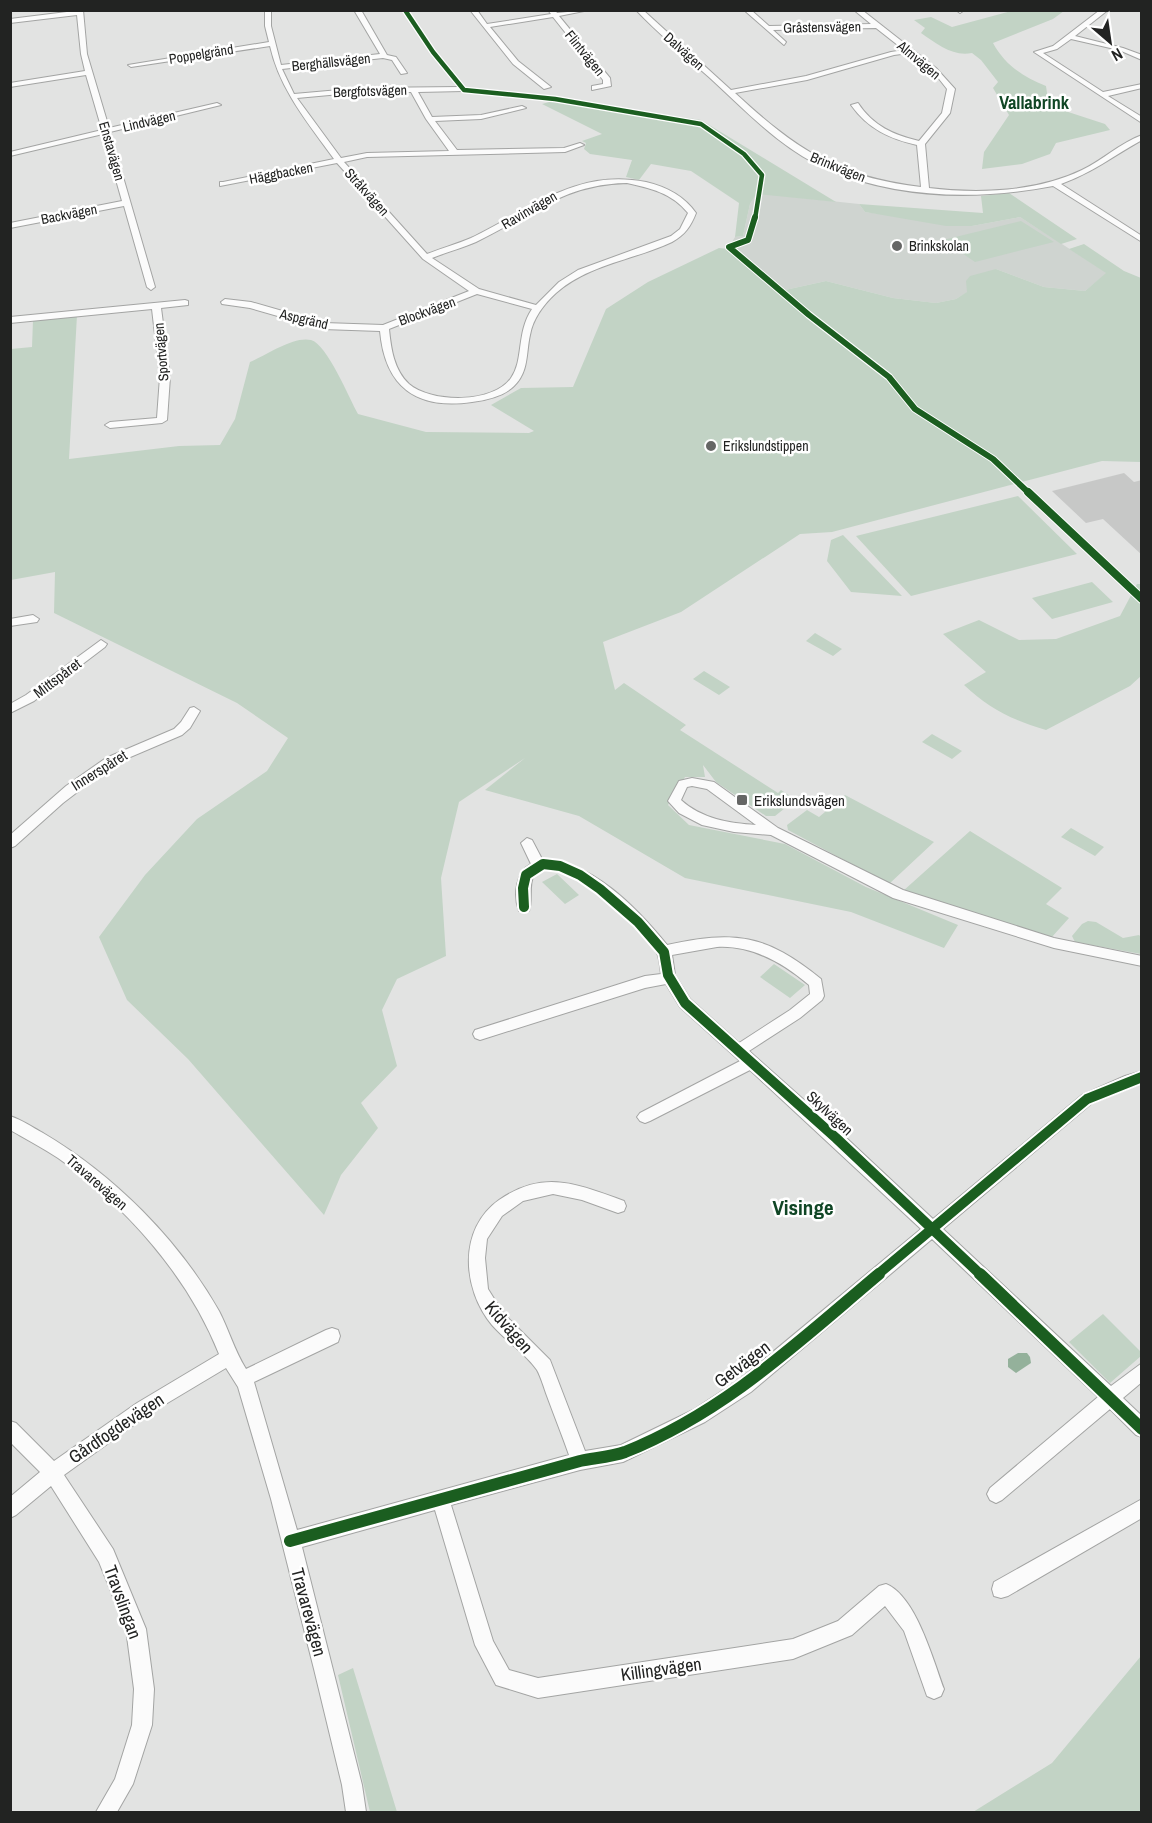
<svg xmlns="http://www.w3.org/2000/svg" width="1152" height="1823" viewBox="0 0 1152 1823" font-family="'Archivo Narrow',sans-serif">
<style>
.built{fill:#cfd4d0}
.green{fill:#c2d3c5}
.water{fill:#94b19b}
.building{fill:#c7c8c7}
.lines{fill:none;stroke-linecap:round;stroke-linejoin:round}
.street-casing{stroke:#a3a4a3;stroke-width:2}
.street{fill:#fbfbfb;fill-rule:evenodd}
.cycleway-far4-casing{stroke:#fff;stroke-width:7}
.cycleway-far3-casing{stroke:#fff;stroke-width:8}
.cycleway-far2-casing{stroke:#fff;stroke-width:10}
.cycleway-far1-casing{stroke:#fff;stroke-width:14}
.cycleway-casing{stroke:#fff;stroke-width:16}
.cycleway-far4{stroke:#1b5e20;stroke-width:4.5}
.cycleway-far3{stroke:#1b5e20;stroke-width:6}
.cycleway-far2{stroke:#1b5e20;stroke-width:8}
.cycleway-far1{stroke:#1b5e20;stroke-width:10}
.cycleway{stroke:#1b5e20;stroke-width:12}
.poi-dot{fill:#656665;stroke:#fff;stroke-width:2}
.labels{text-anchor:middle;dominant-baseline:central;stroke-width:5;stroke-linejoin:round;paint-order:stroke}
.far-street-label{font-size:14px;fill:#222322;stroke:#fff}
.far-poi-label{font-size:14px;fill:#222322;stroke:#fff;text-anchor:start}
.street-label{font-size:15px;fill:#222322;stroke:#fff}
.poi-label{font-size:15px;fill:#222322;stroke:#fff;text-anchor:start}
.far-district-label{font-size:18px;font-weight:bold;fill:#104625;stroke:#fff}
.near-street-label{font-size:18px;fill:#222322;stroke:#fff}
.district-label{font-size:21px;font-weight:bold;fill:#104625;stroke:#fff}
</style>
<rect width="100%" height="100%" fill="#e2e3e2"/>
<!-- built -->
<path class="built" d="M756,193l103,11 6,8 107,14 48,-9 87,56 -22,18 -41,-4 -48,-18 -28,23 -12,7 -20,4 -43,-5 -67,-17 -41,9 -57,-41 7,-12 8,-1 7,-32z"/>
<!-- green -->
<path class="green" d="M1015,10l49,1 -11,8 -60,24c12,22 30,34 53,43l2,14 11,9 46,15 5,6 -54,13 -6,11 -28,10 -40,5 2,-17 25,-37 -16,-27 5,-6 -17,-22 -9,-7c-19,4 -35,-9 -51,-20l4,-5 -11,-8 17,-3 21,10z
M560,99l141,21 135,82 -80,-8 -6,10 -7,32 -8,1 4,-34 -48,-32 -40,-7 -12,16 -13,-3 6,-17 -42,-6 -6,-5 2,-6 -4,-2 20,-7 -60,-30z
M1009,193l68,46 -16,5 -41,-27 -48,9h-26l-81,-14 -6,-8 124,9 -2,-17z
M1021,221l33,21 -79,20 -32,-22z
M1084,244l40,27 17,7v184l-39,-1 -270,71 -32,2 -119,78 -78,30 12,48 9,-7 62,42 -6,5 98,63 3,-3 12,8 1,3 -19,15h-9l-50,-34 -13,-17 2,12h-20l-17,28 21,20 96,19 81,43 92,38 -14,23 -93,-36 -166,-34 -106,-62 -94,-26 40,-32 -66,44 -18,76 5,78 -49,23 -15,31 15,56 -36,37 17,25 -37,47 -17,40 -136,-156 -61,-59 -28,-63 46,-62 52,-56 70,-48 21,-33 -51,-35 -183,-90 1,-41 -44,8v-231l21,-2 1,-27 44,-5 -8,144 110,-13 41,-1 15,-26 15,-57c17,-7 43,-26 61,-22 16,4 38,58 47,74l68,18 103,1 5,-2 -43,-26 30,-17 52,-1 33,-78 42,-27 71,-34 9,1 57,41 41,-9 67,17 43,5 20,-4 11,-7 -1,-11 4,-5 26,-7 48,18 41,4 21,-18 -37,-24z
M1018,496l59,58 -166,42 -55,-60z
M843,535l59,61 -51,-4 -24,-31 4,-21z
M1092,582l21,20 -61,17 -20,-21z
M1137,584h4v92l-11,10 -84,44c-34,-10 -56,-21 -82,-45l22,-13 -43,-38 36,-14 40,20 37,-1 64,-23z
M815,633l27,16 -9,7 -27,-15z
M704,671l26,16 -11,8 -26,-16z
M932,734l30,17 -10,8 -30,-17z
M845,795l89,47 -45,42 -101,-54 -1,-5 20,-15 12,7z
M1071,828l33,19 -9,9 -34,-19z
M970,831l92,57 -16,16 23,14 -18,20 -148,-47z
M557,874l22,21 -14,9 -23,-22z
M1088,921l8,1 27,16 16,-3 2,2v17l-66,-12 -3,-6 10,-12z
M774,964l31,21 -15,13 -30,-21z
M1103,1314l38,38v4l-31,27 -41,-41z
M1141,1656v156h-168l79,-49z
M353,1668l44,144h-27l-32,-137z"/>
<!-- water -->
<path class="water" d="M1018,1353h9l3,4 1,6 -15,10 -8,-6v-8z"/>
<!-- building -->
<path class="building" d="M1124,473l10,9 8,-2v75l-39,-36 -17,4 -34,-32z"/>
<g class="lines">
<defs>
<path id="street" d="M83,10l4,44 22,74 108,-25 4,2 -111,27 45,155 -4,3 -4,-3 -23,-81 -114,22v-5l112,-22 -19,-67 -93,22v-4l92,-22 -16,-55 -76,12v-4l75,-12 -4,-17 -4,-39 -67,8v-4z
M265,10h6v16l10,39 99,-11 -26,-44h7l26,45 9,2 11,16 -6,1 -9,-14 -9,-2 -101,11 12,25 68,-6 98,-1 4,2 -1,2 -45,1 14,25 49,-2 41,-9 4,2 -45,11 -46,2 22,29 107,-2 16,-5 4,2 -19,7 -198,5 -23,5 83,92c15,-6 30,-10 44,-16 59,-28 105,-70 175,-56 21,5 38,14 50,31 -5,13 -11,22 -24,29 -38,18 -83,22 -116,51 -12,11 -23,25 -26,42 -4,17 -1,37 -16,51 -10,10 -27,14 -42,16 -56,8 -87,-15 -92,-71l-57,-2 -73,-21 -28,-4 -1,-2 4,-3 26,3 73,21 59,2 86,-34 -46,-32 -86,-96 -117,23v-4h3l111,-23c-26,-36 -54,-69 -64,-113l-139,21 -3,-2 141,-23 -4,-16zM362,92h49l15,27 23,32 -82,2 -26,5 -44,-60zM627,183c23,5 45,10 61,30l-8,16 -9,7 -93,34 -19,12 -23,23 -57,-16 -47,-31c15,-6 30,-10 44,-16 54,-26 88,-58 151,-59zM477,294l55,15c-16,24 -8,51 -21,69 -18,26 -80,25 -102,6 -15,-14 -18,-35 -20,-55z
M470,10h7l10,14 64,-10 -3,-4h7l2,3 32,-3 -30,6 51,62 1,8 -19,4v-4l11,-2v-4l-50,-63 -63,10 28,34 33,26 -7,2 -31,-25z
M636,10h7l88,80 75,-14 85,-24 13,-2 -28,-22 -103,2 13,12 -2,3 -40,-35h7l18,16 102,-2 -17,-14h8l74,58 19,21 -5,24 -25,31 4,44c49,6 108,4 153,-18 21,-10 38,-27 60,-35v5c-29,16 -50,33 -81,44l81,52v6l-89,-56c-74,14 -153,13 -224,-16 -46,-19 -83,-59 -119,-92 -25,-22 -51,-44 -74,-68zM909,53l23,17 15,19 -5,24 -23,28c-25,-6 -46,-15 -61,-38l-7,2c17,24 39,34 66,40l4,42c-85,-10 -125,-38 -186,-94l72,-13 87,-25z
M956,10h7v1l-3,2z
M1100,10h8l-33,26 48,12 19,7v5l-23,-10 -48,-11 -14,10 -14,4 60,39 39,-8v4l-34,8 34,21v6l-108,-71 19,-6z
M185,300l3,1v4l-27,3 9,69 -3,43 -5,3 -52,5 -5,-3 5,-3 47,-4 3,-41 -8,-68 -142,14v-6z
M33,615l6,4 -2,3 -27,4v-7z
M101,640l6,4 -2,3 -71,54 -24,12v-9l16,-9z
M194,707l6,4 -10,17 -8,7 -68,29 -51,39 -48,43 -5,2v-13l56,-49 40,-28 68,-29 7,-7 9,-14z
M692,778l22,4 64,46 125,62 151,48 88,18v10l-88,-18 -161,-50 -122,-63 -37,-3 -32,-7 -23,-12 -11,-12 11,-20zM692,786l15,3 49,36c-27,-2 -54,-6 -75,-25l6,-13z
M527,838l5,2 10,19c50,2 95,49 125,86 67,-15 99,-11 154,34l3,17 -2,4 -22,18 -51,33 92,82 92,86 149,-124 43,-19 17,-5v12l-50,20 -149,126 168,157 31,-23v19l-19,16 19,18v21l-6,-2 -26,-26 -108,91 -6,3 -6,-3 -3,-6 3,-6 108,-91 -166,-158 -181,153 -46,30 -82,40 -43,8 -129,35 42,136 16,29 29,8 255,-39 45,-18 41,-35 7,-2c30,12 47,76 58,105l-3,7 -7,3 -7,-3 -23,-65 -19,-25 -33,29 -59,24 -255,39 -42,-13 -21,-40 -40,-135 -133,37 60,238 4,27h-20l-4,-27 -28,-116 -43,-170 -33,-112 -12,-19 -77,46 -85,61 49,74 33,80 8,60 -2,36 -19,59 -16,28h-21l19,-33 17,-54 2,-36 -8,-60 -27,-67 -48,-76 -35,29 -6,3v-21l30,-25 -30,-30v-21l6,2 38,38 83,-58 82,-49c-31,-78 -93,-148 -161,-196 -15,-10 -32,-19 -48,-28v-14c12,4 22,11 33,17 71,42 135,106 176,178 10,19 15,39 27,58l80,-39 6,-2 6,2 2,6 -2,6 -84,40 43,148 272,-75c-7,-20 -15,-40 -22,-59 -3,-8 -6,-19 -10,-26 -12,-17 -31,-29 -45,-45 -30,-36 -34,-96 7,-125 45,-31 78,-16 125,1l2,5 -2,5 -6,2 -36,-13 -29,-6 -30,7 -21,15 -15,23 -2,19 3,31 15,24 47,47 35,91 36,-6 72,-35 46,-30 182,-151 -171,-159 -100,51 -5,2 -5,-2 -3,-4 3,-4 100,-52 -60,-54 -14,-23 -21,4 -165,52 -5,-2 -2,-4 2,-4 170,-54 16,-2c-1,-7 -1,-16 -5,-23 -17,-25 -78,-83 -110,-82 -4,0 -8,3 -12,5 -6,12 -1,25 -5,37h-10c-6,-16 -3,-39 12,-47l-10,-21zM717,947c35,-2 66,16 92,38l1,9 -20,16 -51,33 -49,-44 -15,-24 -3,-20z
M1142,1499v19l-134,78 -7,2 -7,-2 -2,-7 2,-7z"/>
</defs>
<!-- street casing -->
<use href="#street" class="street-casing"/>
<!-- street -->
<use href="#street" class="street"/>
<defs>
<path id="cycleway-far4" d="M405,10l28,42 31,38 91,9 146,25 43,30 18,21 -7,44"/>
<path id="cycleway-far3" d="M755,217l-7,23 -19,7 80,68 80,62 26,32 78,50 37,35"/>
<path id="cycleway-far2" d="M1028,492l114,107"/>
<path id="cycleway-far1" d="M524,907l-1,-19 3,-13 17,-11 17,2 20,9 20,14 38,33 26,30 4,23 17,28 151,135 145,137
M877,1275l210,-176 55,-22"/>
<path id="cycleway" d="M980,1274l162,155
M290,1541l290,-80c14,-3 31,-4 45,-9 100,-40 173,-110 254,-178"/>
</defs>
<!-- cycleway-far4 casing -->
<use href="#cycleway-far4" class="cycleway-far4-casing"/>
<!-- cycleway-far3 casing -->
<use href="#cycleway-far3" class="cycleway-far3-casing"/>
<!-- cycleway-far2 casing -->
<use href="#cycleway-far2" class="cycleway-far2-casing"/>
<!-- cycleway-far1 casing -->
<use href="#cycleway-far1" class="cycleway-far1-casing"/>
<!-- cycleway casing -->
<use href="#cycleway" class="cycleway-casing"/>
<!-- cycleway-far4 -->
<use href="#cycleway-far4" class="cycleway-far4"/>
<!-- cycleway-far3 -->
<use href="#cycleway-far3" class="cycleway-far3"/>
<!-- cycleway-far2 -->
<use href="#cycleway-far2" class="cycleway-far2"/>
<!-- cycleway-far1 -->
<use href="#cycleway-far1" class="cycleway-far1"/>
<!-- cycleway -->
<use href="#cycleway" class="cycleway"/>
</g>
<!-- markers -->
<g class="poi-dot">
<circle cx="897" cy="246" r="6"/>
<circle cx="711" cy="446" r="6"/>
<rect x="736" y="794" width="12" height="12" rx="3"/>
</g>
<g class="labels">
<!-- far-street labels -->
<g class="far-street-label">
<text transform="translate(822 27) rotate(-1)">Gråstensvägen</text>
<text transform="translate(684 51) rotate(42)">Dalvägen</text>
<text transform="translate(585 53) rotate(51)">Flintvägen</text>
<text transform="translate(201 54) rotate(-9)">Poppelgränd</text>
<text transform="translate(919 60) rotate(40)">Almvägen</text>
<text transform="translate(331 62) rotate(-6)">Berghällsvägen</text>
<text transform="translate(370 91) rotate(-2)">Bergfotsvägen</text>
<text transform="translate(149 121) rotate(-13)">Lindvägen</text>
<text transform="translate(112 151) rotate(74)">Enstavägen</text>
<text transform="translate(838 167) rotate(22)">Brinkvägen</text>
<text transform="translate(281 173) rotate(-11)">Häggbacken</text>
<text transform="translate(367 192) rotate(48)">Stråkvägen</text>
<text transform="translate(529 210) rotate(-30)">Ravinvägen</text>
<text transform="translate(69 214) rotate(-11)">Backvägen</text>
<text transform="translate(427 311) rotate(-20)">Blockvägen</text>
<text transform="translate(304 319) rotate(13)">Aspgränd</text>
<text transform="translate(161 352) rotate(-95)">Sportvägen</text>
</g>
<!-- far-poi labels -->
<g class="far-poi-label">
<text x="909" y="246">Brinkskolan</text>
<text x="723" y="446">Erikslundstippen</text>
</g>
<!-- street labels -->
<g class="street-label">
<text transform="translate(57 678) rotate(-37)">Mittspåret</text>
<text transform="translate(99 770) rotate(-32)">Innerspåret</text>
<text transform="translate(830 1113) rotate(43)">Skylvägen</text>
<text transform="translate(97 1182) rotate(41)">Travarevägen</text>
</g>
<!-- poi labels -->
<g class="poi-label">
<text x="754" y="800">Erikslundsvägen</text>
</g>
<!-- far-district labels -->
<g class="far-district-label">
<text x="1034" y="102">Vallabrink</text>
</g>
<!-- near-street labels -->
<g class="near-street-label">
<text transform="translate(509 1327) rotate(49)">Kidvägen</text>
<text transform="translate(742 1364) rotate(-37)">Getvägen</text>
<text transform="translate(116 1428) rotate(-34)">Gårdfogdevägen</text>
<text transform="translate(123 1602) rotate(70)">Travslingan</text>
<text transform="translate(309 1612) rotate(75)">Travarevägen</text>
<text transform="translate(661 1669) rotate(-8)">Killingvägen</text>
</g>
<!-- district labels -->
<g class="district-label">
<text x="803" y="1207">Visinge</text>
</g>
</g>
<!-- border -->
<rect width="1152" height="1823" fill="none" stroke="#222322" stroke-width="24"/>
<!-- north arrow -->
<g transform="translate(1110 42) rotate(151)" stroke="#ffffff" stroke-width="4.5" paint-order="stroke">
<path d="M0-4.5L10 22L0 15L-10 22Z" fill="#222322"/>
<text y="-9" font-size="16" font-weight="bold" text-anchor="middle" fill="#222322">N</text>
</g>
</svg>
